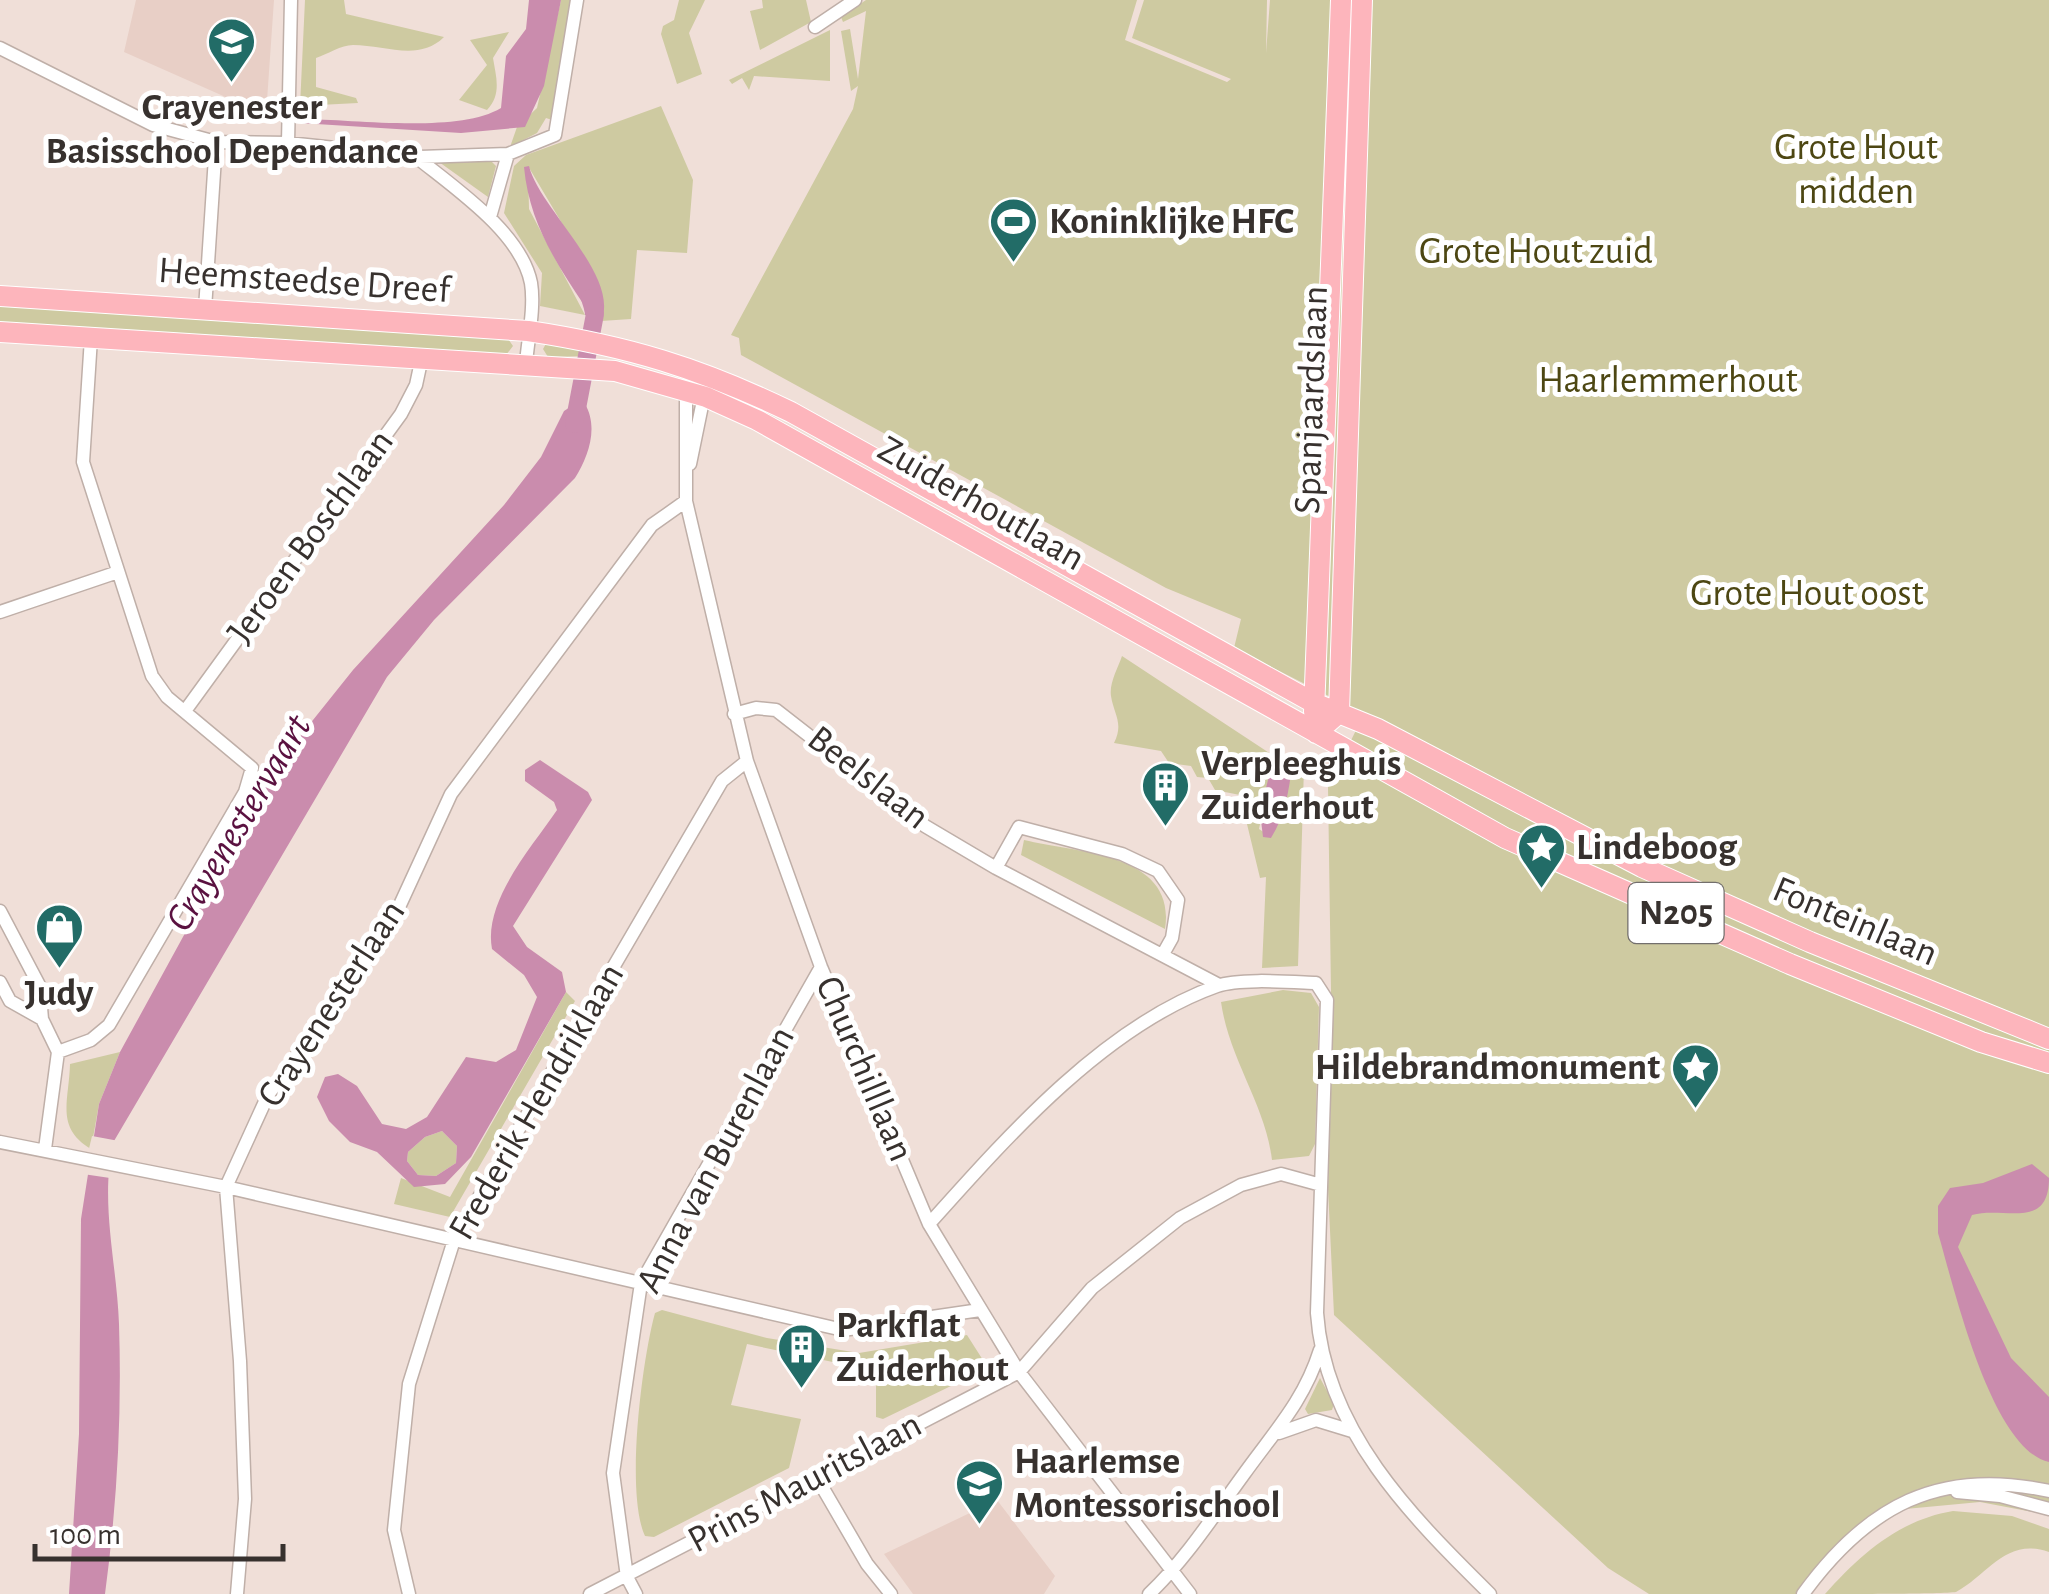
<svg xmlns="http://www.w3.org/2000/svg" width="2049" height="1594" viewBox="0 0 2049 1594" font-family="'Alegreya Sans',sans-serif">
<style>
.built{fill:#e8cfc6}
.green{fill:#cecaa1}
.water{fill:#ca8cad;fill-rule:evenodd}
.pier{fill:#f0dfd8}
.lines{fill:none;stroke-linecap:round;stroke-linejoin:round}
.canal{stroke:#ca8cad;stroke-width:18}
.street-casing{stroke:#bfafa8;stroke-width:15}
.primary-casing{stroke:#fff;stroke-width:22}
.street{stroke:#fff;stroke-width:12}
.primary{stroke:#fdb5bc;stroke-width:20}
.labels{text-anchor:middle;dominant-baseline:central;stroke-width:10;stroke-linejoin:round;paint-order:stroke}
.shield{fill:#fff;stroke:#736f6d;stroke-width:2.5}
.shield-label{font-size:35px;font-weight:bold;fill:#37312e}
.poi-label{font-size:38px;font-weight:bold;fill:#37312e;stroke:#fff;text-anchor:start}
.park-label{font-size:38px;fill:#4d4713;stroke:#fff}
.street-label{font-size:38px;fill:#37312e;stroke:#fff}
.water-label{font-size:40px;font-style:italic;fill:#5a1140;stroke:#fff}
</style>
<rect width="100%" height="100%" fill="#f0dfd8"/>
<!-- built -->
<path class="built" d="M136,0h138l-8,115 -142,-63z
M997,1500l58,76 -11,18h-131l-29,-40z"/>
<!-- green -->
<path class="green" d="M305,0h39l2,14 98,23c-25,25 -59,8 -91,8 -12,0 -25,9 -37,13v29l40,11 2,5 -58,3z
M561,0h10l-19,120 -6,-2 -9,15 -27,14 7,-20 20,-19z
M679,0h26l-16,33 13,41 -25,10 -16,-50 2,-8 11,-6z
M762,0h44l5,22 -51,28 -10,-39 13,-3z
M866,0h271l-12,40 102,42 4,-3 -99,-41 12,-38h123l-1,53 4,-53h779v1515l-69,-13 -96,9 -88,83h-147l-41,-26 -274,-253 -6,-127 4,-129 -4,-272 36,-73 -130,-66 7,-29 -75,-31 -425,-233 -2,-17 -8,-3 122,-226 5,-23 -7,5 -10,-60 9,-2 8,50 8,-68 -23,11 -2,-5z
M830,30v51l-76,-5 -5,14 -7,-12 -10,6 -3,-4z
M509,32l-16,26c3,19 9,36 -6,52l-28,-10 28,-35 -17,-25z
M661,106l32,74 -6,73 -50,-3 -6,69 -30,2 -22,-69 -51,-86 1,43 56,106 -45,-9 2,-33 -38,-60 10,-47 12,-11z
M439,162h53l4,4 -8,31z
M0,304l506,32 7,10 -7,9 -506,-33z
M547,342l45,7 -2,7 -42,1 -5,-8z
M1122,656l152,100 -15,73 12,8 13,-27 8,-45 12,2 -6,199 -36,2 4,-91 -6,1 -20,-83 -25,-5 -7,-12 -11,-1 -6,-11 -22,-3 -8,-12 -47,-8c10,-20 0,-28 -3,-47 -2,-13 7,-28 11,-40z
M1024,840c54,13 153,13 141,89l-144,-74z
M1283,990l28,3 8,14 -4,137 -6,12 -37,4c-6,-54 -43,-101 -51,-158z
M566,992l9,9 -125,216 -56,-13 7,-26 49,19z
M120,1052l-21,52 -8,45c-36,-22 -22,-47 -21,-85z
M442,1131l15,15 -1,17 -20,13 -18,-1 -11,-14 1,-9 17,-15z
M662,1310l105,28 92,15 108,-18 21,33 -105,51 -7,-2v-46l-129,-27 -16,61 70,14 -12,49 -135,69 -9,-1c-20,-43 -3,-176 10,-223z
M1320,1378l14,26 -2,6 -24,4 -3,-5z
M1953,1511l59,5 37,13v23c-43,-15 -60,22 -93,40 -14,2 -109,2 -131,2 36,-40 74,-74 128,-83z"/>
<!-- water -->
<path class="water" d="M529,0h32l-17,86 -19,41 -64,6 -161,-10v-4c53,0 158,15 201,-11l5,-52 20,-27z
M529,166c10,42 92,111 72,155l-16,-6 -1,-10c-30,-45 -55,-84 -60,-138z
M578,402l7,2c14,24 3,53 -10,74l-141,142 -47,57 -273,464c-15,59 3,123 5,183 3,91 -2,181 -14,270h-36l10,-160 2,-215 18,-115 21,-52 157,-287 76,-95 151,-165 37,-48 23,-46z
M1274,756l18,9c-3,26 -7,51 -21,73l-8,-1 -3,-25z
M540,760l48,32 4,8 -79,126 14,21 35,25 4,20 -95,165 -26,27 -31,3 -37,-35 -27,-10 -21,-21 -12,-24 8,-20 13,-3 19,12 25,38 24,5 21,-12 39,-60 30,5 20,-12 21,-53 -13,-22 -32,-26c-9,-48 40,-102 65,-139l-3,-8 -29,-21v-11zM442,1131l15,15 -1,17 -20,13 -18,-1 -11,-14 1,-9 17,-15z
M2032,1164l17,14c0,53 -45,28 -77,37l-14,32 53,111 38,39v65c-58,-13 -95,-175 -111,-229v-27l12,-18 33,-5z"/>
<!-- pier -->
<path class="pier" d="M92,1136l27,5 -9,37 -27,-4z"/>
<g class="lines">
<!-- canal -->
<path class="canal" d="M574,424l21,-110 -5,-16"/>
<defs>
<path id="street" d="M815,27l40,-27
M0,48l153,77 63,17 72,1 132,14 88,-3 47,-19 22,-135
M288,143l3,-143
M415,156c38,31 106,76 116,127 4,24 -3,56 -5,80
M490,217l18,-63
M205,309l11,-167
M703,371l-17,20v110l61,260 74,206 108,257 90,148 171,222
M690,464l15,-73
M0,612l115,-39
M185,711l216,-297 15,-29 6,-28
M734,714l22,-6 20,2 149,116 71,42 223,117
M996,868l23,-41 103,27 36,17 20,29 -6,38 -9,16
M0,911l39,74 3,34 16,33
M0,982l10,19 32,18
M58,1052l33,-12 18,-15 136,-233 7,-24 -85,-71 -15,-21 -69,-214 8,-124
M0,1142l226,45 617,143 137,-20
M45,1149l13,-97
M929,1224c77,-86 175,-198 288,-238 22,-8 74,-4 99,-3l11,17 -10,313c8,117 94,203 173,281
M1279,1433l37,-13 36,11
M817,1478l50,86 24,30
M1957,1492l43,4 49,13
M237,1594l8,-95 -5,-138 -14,-174 42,-92 120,-164 63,-137 201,-269 34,-24
M409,1594l-15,-64 15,-146 45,-144 268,-459 25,-20
M590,1594l429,-222 73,-84 88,-70 61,-33 40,-11 40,11
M636,1594l-9,-17 -14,-104 28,-190 180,-316
M1149,1594c37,-35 65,-79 95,-120 30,-42 60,-73 76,-124
M1803,1594c64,-88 136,-127 246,-103"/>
<path id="primary" d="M0,296l528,35c100,15 172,37 263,81l523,291 64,26 264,138 168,75 239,97
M0,332l615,39 91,26 51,23 748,418 285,126 191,78 68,21
M1314,712l27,-712
M1316,733l23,-20 23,-713"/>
</defs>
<!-- street casing -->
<use href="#street" class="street-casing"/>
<!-- primary casing -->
<use href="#primary" class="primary-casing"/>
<!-- street -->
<use href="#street" class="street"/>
<!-- primary -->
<use href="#primary" class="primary"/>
</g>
<!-- icons -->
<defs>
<symbol id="school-pin" viewBox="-11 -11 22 30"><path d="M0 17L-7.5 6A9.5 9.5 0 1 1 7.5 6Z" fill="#226c67" stroke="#fff"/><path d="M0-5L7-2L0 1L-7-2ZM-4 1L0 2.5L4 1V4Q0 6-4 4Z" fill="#fff"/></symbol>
<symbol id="stadium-pin" viewBox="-11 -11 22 30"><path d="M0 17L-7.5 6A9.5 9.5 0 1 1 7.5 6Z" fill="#226c67" stroke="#fff"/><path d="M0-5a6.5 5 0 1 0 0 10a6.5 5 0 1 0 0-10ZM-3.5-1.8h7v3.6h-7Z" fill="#fff"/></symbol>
<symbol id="building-pin" viewBox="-11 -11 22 30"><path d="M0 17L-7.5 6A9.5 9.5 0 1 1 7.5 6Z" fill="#226c67" stroke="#fff"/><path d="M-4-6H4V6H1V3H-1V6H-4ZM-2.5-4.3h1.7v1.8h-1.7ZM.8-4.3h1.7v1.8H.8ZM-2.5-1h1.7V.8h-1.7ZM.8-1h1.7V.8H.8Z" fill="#fff"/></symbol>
<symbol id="sight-pin" viewBox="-11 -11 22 30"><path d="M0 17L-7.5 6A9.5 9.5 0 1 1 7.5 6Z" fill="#226c67" stroke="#fff"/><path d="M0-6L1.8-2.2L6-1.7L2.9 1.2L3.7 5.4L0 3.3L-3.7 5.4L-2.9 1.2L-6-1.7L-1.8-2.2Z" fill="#fff"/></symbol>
<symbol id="shop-pin" viewBox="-11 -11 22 30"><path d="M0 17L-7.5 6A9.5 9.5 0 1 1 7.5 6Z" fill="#226c67" stroke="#fff"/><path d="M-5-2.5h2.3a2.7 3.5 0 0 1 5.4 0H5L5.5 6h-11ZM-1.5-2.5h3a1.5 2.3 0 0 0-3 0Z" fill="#fff"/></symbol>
</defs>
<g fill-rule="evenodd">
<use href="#school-pin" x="204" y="14" width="55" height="75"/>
<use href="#stadium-pin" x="986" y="194" width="55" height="75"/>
<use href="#building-pin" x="1138" y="758" width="55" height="75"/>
<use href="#sight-pin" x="1514" y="820" width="55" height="75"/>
<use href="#shop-pin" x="32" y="900" width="55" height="75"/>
<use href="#sight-pin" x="1668" y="1040" width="55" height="75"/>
<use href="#building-pin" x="774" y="1320" width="55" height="75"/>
<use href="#school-pin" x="952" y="1456" width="55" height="75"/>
</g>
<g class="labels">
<!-- shield labels -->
<rect class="shield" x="1628.5" y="883" width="95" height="60" rx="8"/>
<g class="shield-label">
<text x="1676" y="913">N205</text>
</g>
<!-- poi labels -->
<g class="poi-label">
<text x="232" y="108" text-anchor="middle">Crayenester<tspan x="232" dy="44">Basisschool Dependance</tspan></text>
<text x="1049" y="222">Koninklijke HFC</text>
<text x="1201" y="764">Verpleeghuis<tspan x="1201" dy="44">Zuiderhout</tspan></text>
<text x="1576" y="848">Lindeboog</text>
<text x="59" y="994" text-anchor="middle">Judy</text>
<text x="1660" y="1068" text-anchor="end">Hildebrandmonument</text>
<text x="836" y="1326">Parkflat<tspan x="836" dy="44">Zuiderhout</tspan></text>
<text x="1014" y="1462">Haarlemse<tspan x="1014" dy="44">Montessorischool</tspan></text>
</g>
<!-- park labels -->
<g class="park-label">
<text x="1856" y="148">Grote Hout<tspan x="1856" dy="44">midden</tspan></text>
<text x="1536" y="252">Grote Hout zuid</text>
<text x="1668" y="381">Haarlemmerhout</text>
<text x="1807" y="594">Grote Hout oost</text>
</g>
<!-- street labels -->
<g class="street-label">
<text transform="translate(304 281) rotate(4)">Heemsteedse Dreef</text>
<text transform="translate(1312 400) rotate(-88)">Spanjaardslaan</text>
<text transform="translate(981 504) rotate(30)">Zuiderhoutlaan</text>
<text transform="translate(311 537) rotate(-54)">Jeroen Boschlaan</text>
<text transform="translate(868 778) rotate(38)">Beelslaan</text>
<text transform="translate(1855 922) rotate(23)">Fonteinlaan</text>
<text transform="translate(332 1004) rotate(-57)">Crayenesterlaan</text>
<text transform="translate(864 1069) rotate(67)">Churchilllaan</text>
<text transform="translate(537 1102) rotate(-60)">Frederik Hendriklaan</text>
<text transform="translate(716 1160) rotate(-62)">Anna van Burenlaan</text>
<text transform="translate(805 1483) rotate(-28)">Prins Mauritslaan</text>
</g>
<!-- water labels -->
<g class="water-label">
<text transform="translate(239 823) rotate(-59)">Crayenestervaart</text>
</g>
</g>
<!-- scale -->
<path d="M35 1544v15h248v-15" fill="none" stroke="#37312e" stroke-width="5"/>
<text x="50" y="1544" font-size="30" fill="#37312e" stroke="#ffffff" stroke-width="8" paint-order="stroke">100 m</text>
</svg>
